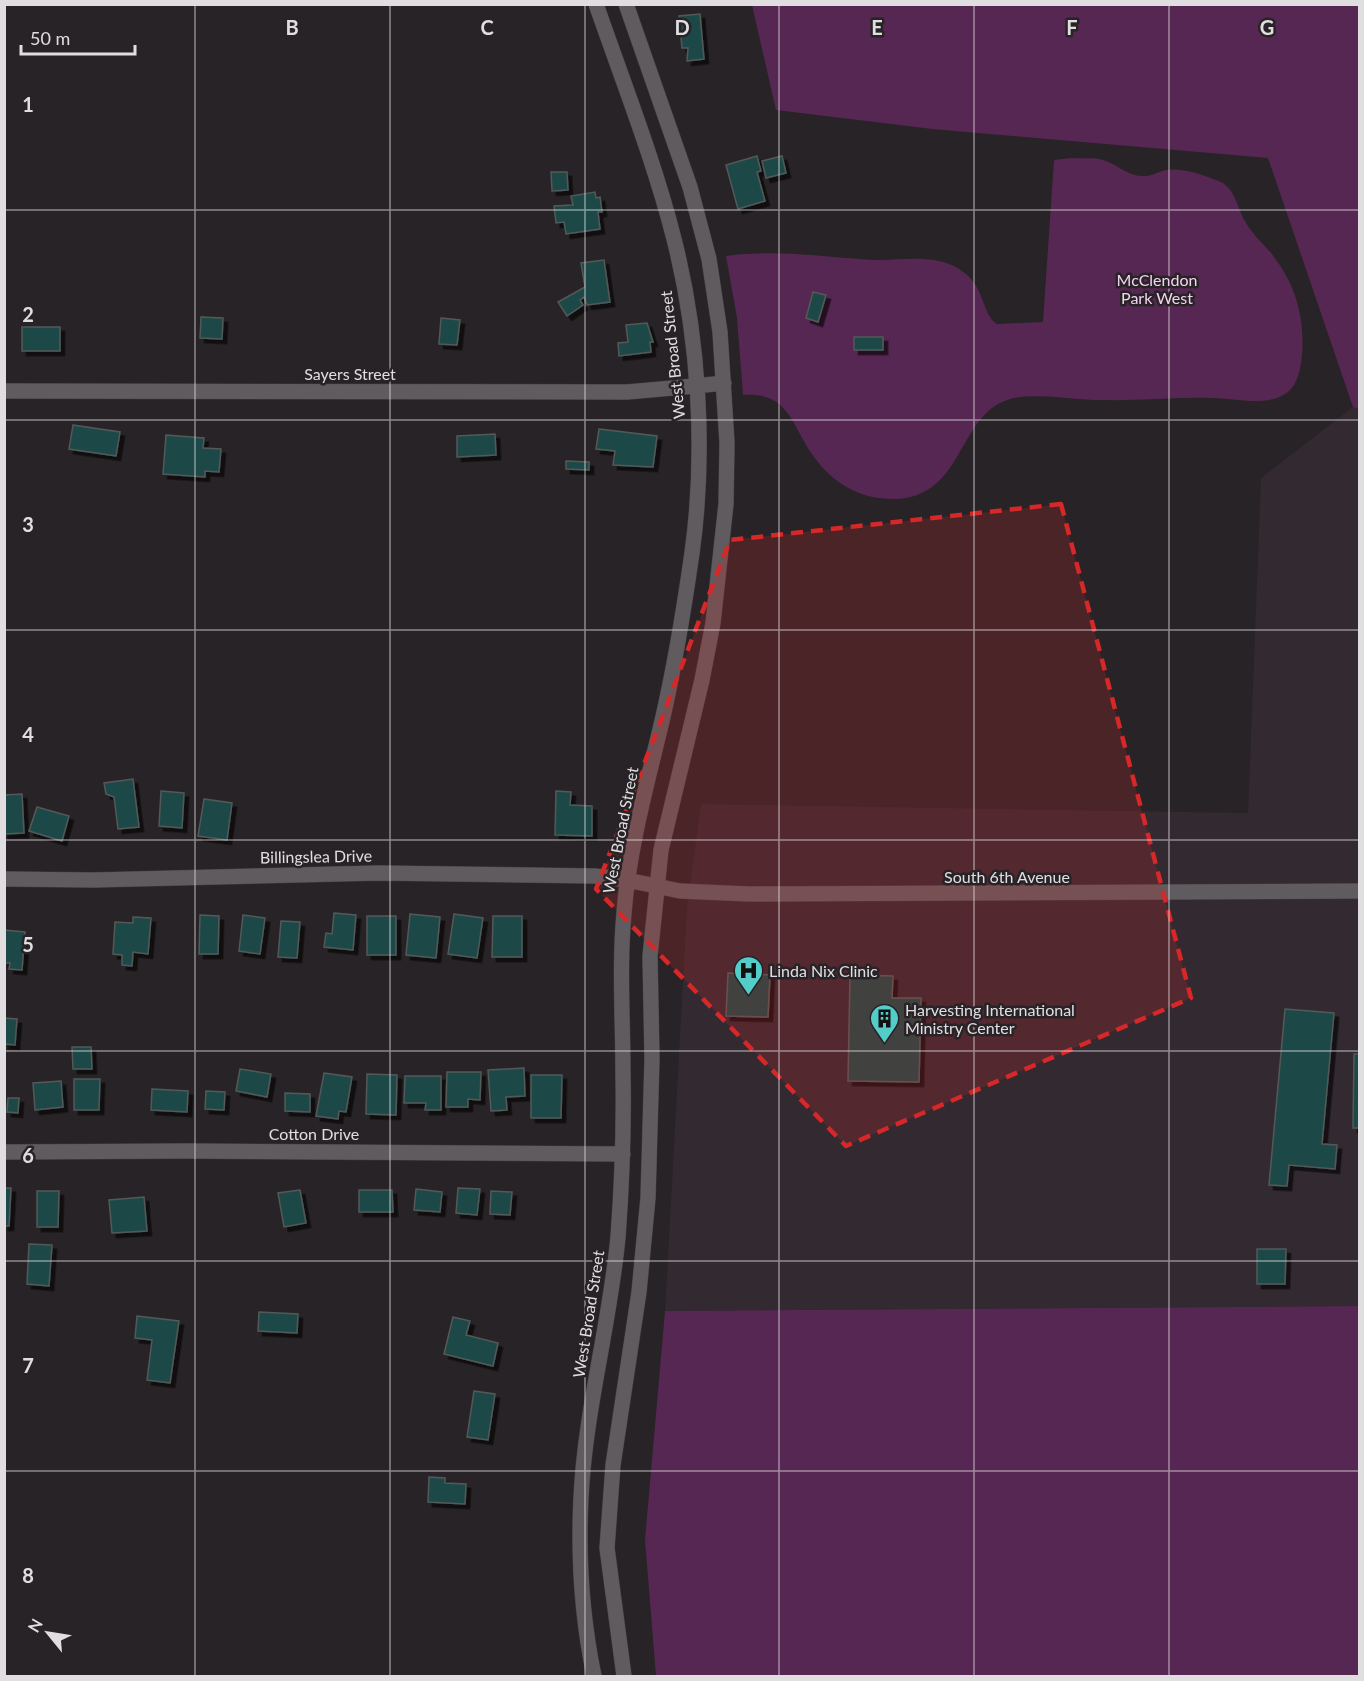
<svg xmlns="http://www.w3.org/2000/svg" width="1364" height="1681" viewBox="0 0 1364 1681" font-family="Lato,sans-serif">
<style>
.built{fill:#322931}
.green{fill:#562752}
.building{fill:#1f4947;stroke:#525958;stroke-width:1.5;filter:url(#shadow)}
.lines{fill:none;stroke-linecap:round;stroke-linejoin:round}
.street-casing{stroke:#413e41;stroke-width:16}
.secondary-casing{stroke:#413e41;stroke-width:16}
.street{stroke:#605b5f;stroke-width:15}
.secondary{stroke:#605b5f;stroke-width:15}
.marked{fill:#d62828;fill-opacity:0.2;stroke:#d62828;stroke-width:4.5;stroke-dasharray:12 8;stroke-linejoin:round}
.grid{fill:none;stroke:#e1dee1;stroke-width:1.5;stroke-opacity:0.55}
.labels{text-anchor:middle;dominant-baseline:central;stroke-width:5;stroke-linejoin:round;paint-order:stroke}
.park-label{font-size:16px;fill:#f5d0f0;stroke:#272326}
.street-label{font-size:16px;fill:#e1dee1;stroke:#272326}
.poi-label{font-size:16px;fill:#e1dee1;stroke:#272326;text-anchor:start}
.grid-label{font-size:20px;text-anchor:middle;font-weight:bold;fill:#e1dee1;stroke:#272326;stroke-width:5;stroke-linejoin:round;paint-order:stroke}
</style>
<defs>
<filter id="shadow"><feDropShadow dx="4.5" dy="4.5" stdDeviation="0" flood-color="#0009"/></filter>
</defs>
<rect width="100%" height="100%" fill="#272326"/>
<!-- built -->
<path class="built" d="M1353,407l6,2v897l-694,5 22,-404 14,-103 547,9 13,-335z"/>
<!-- green -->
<path class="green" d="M752,5h607v404l-6,-2 -85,-249 -336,-29 -156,-19z
M1072,158c10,1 22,-1 31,2 14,4 23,15 38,16 10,1 16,-4 25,-6 16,-3 41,6 55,12 15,8 16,26 24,39 6,12 17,21 26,32 24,30 34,63 31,101 -1,13 -4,30 -14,38 -20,16 -53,6 -76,6 -37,-1 -73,3 -109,2 -28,0 -56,-6 -83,-3 -69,8 -49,113 -141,101 -27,-3 -52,-21 -67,-44 -20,-28 -23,-63 -69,-59l-6,-77 -11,-62c50,-7 97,1 147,4 29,1 60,-7 86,9 27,16 22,45 38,55l46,-2 11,-162z
M1359,1306v370h-703l-11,-136 20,-229z"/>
<!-- building -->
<path class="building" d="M700,14l4,45 -17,2 1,-13h-6l-3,-32z
M757,156l4,15 -4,1 8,29 -27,8 -12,-44z
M782,156l4,17 -20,5 -4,-17z
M551,172h16l1,18 -16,1z
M595,192l1,6 4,-1 2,15h-4l2,17 -34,5 -2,-12 -8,1 -2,-17 19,-1 -2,-9z
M604,260l6,42 -23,3 -3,-8 -4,3 3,5 -16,11 -9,-14 27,-15 -4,-24z
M813,292l13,3 -8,27 -12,-4z
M201,317l22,1 -1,21 -22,-1z
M441,318l19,2 -3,25 -18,-1z
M647,323l6,19h-3l1,10 -32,4 -1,-13 10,-1 -2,-17z
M22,327h38v24h-38z
M854,337h29v13h-29z
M73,425l47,7 -4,24 -47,-7z
M599,429l58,7 -4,31 -40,-2 2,-14 -19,-2z
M495,434l1,21 -39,2v-21z
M166,435l38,3 -1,10 18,1 -2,23 -14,-1v6l-42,-3z
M566,461l23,1v8l-23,-1z
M133,779l6,48 -21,2 -4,-32 -8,-3 -2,-11z
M161,791l23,2 -2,35 -23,-2z
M556,791l15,1 -1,13 22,1v30l-37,-1z
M22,794l2,39 -20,1v-39z
M204,799l28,4 -5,37 -29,-4z
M37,807l32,9 -7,25 -33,-10z
M334,913l22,2 -3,35 -29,-3 2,-14 6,1z
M410,914l30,3 -4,41 -30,-3z
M454,914l29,4 -6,40 -29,-4z
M200,915l19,1 -1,38h-19z
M243,915l22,3 -5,36 -21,-3z
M367,916h29v39h-29z
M493,916h29v41h-30z
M133,917l18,1 -3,36 -15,-2 -1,14 -10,-1v-10l-9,-1 2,-32 18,1z
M281,921l19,1 -3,36 -19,-1z
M4,930l21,2 -3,38 -13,-1 1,-6h-6z
M728,973l42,2 -2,42 -42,-1z
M850,975l43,1 -1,22h29l-2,84 -71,-1z
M1285,1009l49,4 -12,131 15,1 -2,24 -46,-4 -2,21 -18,-1z
M4,1018l13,1 -2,26 -11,-1z
M72,1047h19l1,22h-19z
M1354,1054h6v74h-7z
M524,1068l1,28 -19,1 1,13 -16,1 -3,-41z
M240,1069l31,5 -4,23 -31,-6z
M447,1072h34l-1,28 -12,-1v8h-22z
M324,1073l28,4 -6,35 -7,-1 -1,8 -22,-3z
M367,1074l30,1 -1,40 -30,-1z
M531,1075h31l-1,43h-30z
M405,1076h36v34h-16l1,-7h-22z
M74,1079h26l-1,31h-25z
M61,1081l2,26 -28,3 -2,-27z
M152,1089l36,2 -1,21 -36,-2z
M206,1091l19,1 -1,18 -19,-1z
M285,1093l25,1v18l-25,-1z
M8,1098h11l-1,15 -11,-1z
M4,1188h7l-2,38h-5z
M458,1188l22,1 -3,26 -21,-2z
M416,1189l26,3 -2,20 -26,-2z
M300,1190l6,33 -22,4 -6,-34z
M359,1190h33l1,22h-34z
M37,1191h22l-1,36h-21z
M491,1191l21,1 -2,23 -20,-1z
M144,1197l3,34 -35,2 -3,-33z
M29,1244l23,1 -3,41 -22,-2z
M1257,1249h29l-1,35h-28z
M259,1312l39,2 -1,19 -39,-2z
M137,1316l42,5 -9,62 -23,-3 5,-40 -17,-2z
M453,1317l17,4 -4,14 32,8 -5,23 -49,-12z
M474,1391l21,3 -7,46 -21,-3z
M429,1477l16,1v5l21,1 -1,20 -37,-2z"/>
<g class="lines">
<defs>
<path id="street" d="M4,391l623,1 68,-6
M4,879l90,1 285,-7 216,3 32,4
M4,1152l183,-1 436,3"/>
<path id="secondary" d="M695,386l29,-3
M627,880l53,11 69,3 611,-3
M594,1676c-12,-58 -16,-118 -13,-178 4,-88 29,-174 37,-261 4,-54 6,-108 5,-162 0,-54 -4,-108 1,-162 5,-65 23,-129 38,-192 13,-56 22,-112 30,-168 14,-101 7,-216 -18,-314 -20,-79 -51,-157 -78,-235
M624,1676l-17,-128 6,-83 26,-173 9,-94 4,-139 -2,-103 11,-106 41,-170 11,-57 13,-119 1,-61 -7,-111 -11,-73 -19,-72 -64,-183"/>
</defs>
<!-- street casing -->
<use href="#street" class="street-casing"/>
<!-- secondary casing -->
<use href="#secondary" class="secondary-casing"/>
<!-- street -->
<use href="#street" class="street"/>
<!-- secondary -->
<use href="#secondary" class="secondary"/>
</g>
<!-- marked area -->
<path class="marked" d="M1061,504l130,494 -345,148 -250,-257 134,-349z"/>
<!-- grid -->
<path class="grid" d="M195,4v1672M390,4v1672M585,4v1672M779,4v1672M974,4v1672M1169,4v1672M4,210h1356M4,420h1356M4,630h1356M4,840h1356M4,1051h1356M4,1261h1356M4,1471h1356"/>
<!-- icons -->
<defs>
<symbol id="hospital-pin" viewBox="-11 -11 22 30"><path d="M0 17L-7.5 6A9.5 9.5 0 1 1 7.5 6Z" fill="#54cdc8" stroke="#272326"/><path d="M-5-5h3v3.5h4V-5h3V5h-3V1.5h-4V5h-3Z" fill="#111"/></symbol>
<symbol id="building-pin" viewBox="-11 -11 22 30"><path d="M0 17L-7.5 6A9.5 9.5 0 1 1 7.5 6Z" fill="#54cdc8" stroke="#272326"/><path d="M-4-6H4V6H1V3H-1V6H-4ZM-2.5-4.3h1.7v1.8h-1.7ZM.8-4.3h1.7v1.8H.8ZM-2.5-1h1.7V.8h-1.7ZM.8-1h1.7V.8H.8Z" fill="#111"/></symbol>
</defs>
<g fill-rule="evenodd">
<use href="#hospital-pin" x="732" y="954" width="33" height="45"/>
<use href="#building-pin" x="868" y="1002" width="33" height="45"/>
</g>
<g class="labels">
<!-- park labels -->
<g class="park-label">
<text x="1157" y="279">McClendon<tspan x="1157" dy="18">Park West</tspan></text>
</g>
<!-- street labels -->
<g class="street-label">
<text transform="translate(672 355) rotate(-96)">West Broad Street</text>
<text x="350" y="373">Sayers Street</text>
<text transform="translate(620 830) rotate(-79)">West Broad Street</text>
<text transform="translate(316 856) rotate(-1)">Billingslea Drive</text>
<text x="1007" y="876">South 6th Avenue</text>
<text x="314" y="1133">Cotton Drive</text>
<text transform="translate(588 1314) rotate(-81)">West Broad Street</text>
</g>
<!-- poi labels -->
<g class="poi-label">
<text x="769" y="970">Linda Nix Clinic</text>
<text x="905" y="1009">Harvesting International<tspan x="905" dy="18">Ministry Center</tspan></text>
</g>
</g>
<g class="grid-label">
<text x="292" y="35">B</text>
<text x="487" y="35">C</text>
<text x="682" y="35">D</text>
<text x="877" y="35">E</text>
<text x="1072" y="35">F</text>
<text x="1267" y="35">G</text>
<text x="28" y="112">1</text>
<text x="28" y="322">2</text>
<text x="28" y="532">3</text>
<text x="28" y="742">4</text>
<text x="28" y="952">5</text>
<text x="28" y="1163">6</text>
<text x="28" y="1373">7</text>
<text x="28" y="1583">8</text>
</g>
<!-- border -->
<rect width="1364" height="1681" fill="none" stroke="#e1dee1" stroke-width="12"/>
<!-- north arrow -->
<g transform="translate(48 1633) rotate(300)" stroke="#272326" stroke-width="4.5" paint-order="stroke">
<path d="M0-4.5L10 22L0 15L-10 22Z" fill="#e1dee1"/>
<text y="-9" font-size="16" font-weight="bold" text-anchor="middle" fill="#e1dee1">N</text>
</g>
<!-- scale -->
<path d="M21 45v9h114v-9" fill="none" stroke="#e1dee1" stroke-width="3"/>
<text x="30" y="45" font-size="18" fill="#e1dee1" stroke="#272326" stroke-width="4.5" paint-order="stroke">50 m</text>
</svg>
